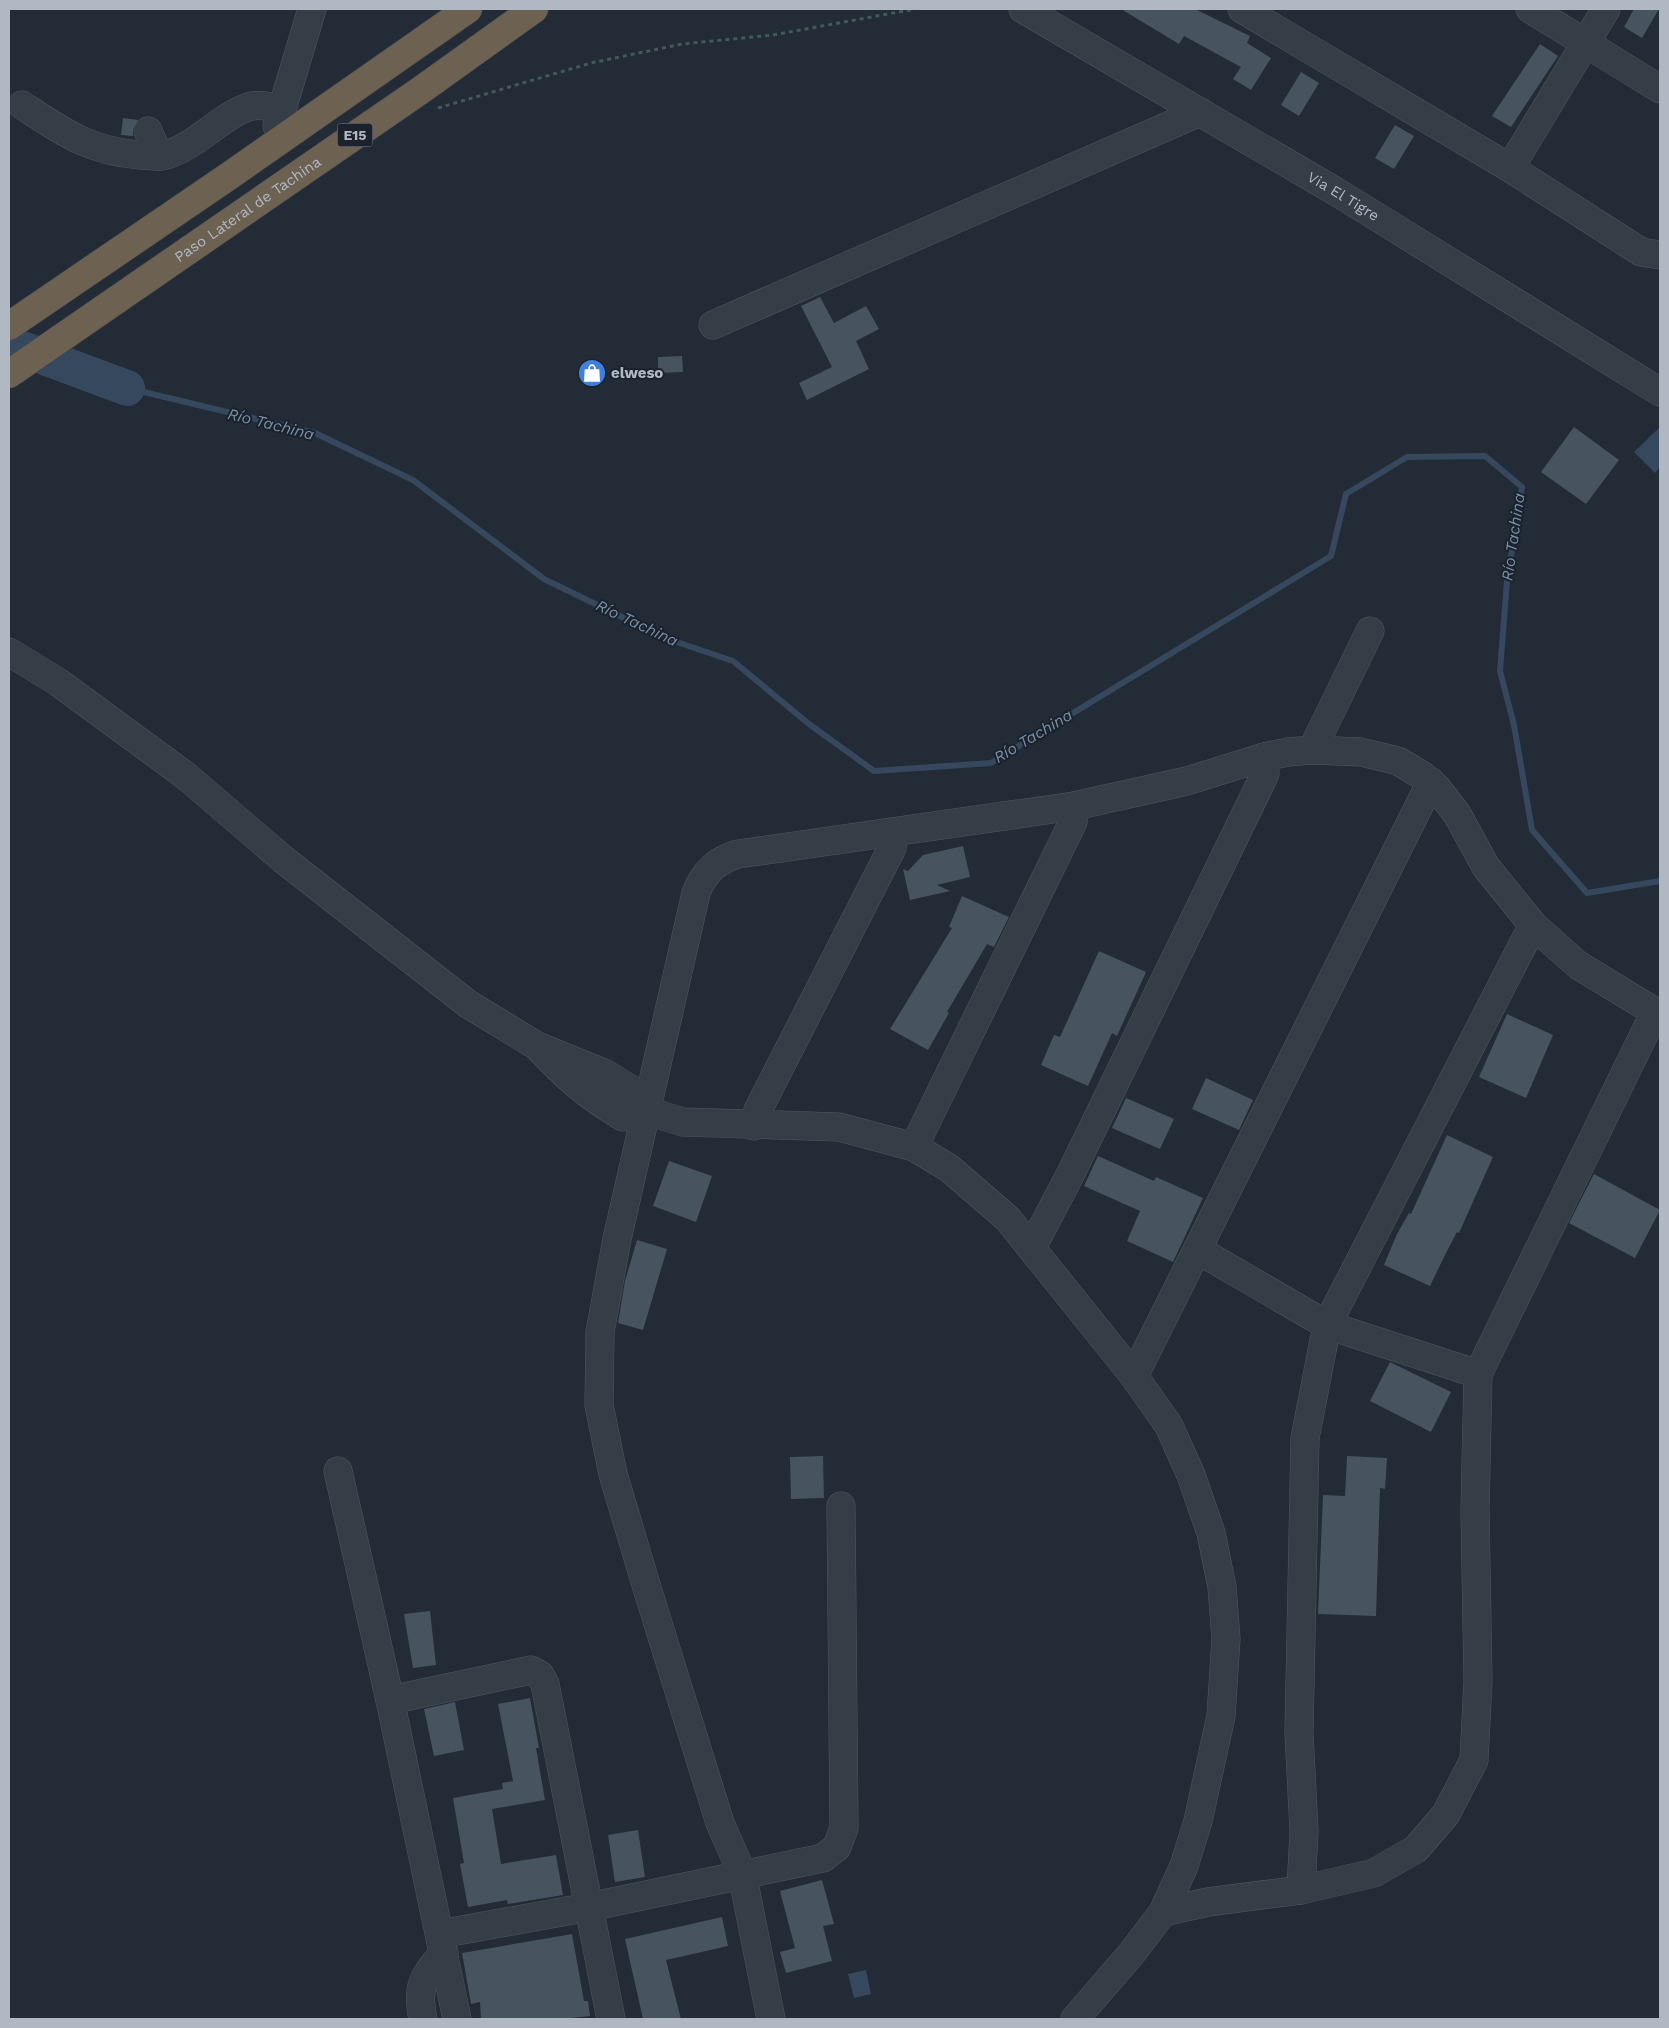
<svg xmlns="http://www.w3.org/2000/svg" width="1669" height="2028" viewBox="0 0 1669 2028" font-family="'Work Sans',sans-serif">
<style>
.water{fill:#36485d}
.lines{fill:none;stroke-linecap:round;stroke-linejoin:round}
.stream{stroke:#36485d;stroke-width:6}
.river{stroke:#36485d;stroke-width:36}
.building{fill:#485360}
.minor-casing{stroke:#505862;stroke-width:29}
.highway-casing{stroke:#404852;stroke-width:29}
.path{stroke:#455759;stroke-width:3;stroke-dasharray:4 4;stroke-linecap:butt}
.minor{stroke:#353d47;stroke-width:28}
.highway{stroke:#6d6152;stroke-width:28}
.labels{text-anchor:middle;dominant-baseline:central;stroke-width:4;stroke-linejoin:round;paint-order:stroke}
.shield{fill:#1b222c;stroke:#838b96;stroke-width:1}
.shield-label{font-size:14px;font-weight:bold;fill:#b0b8c4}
.street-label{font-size:15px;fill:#b0b8c4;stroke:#1b222c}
.poi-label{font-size:15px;font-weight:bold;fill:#b0b8c4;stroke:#1b222c;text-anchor:start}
.water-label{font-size:16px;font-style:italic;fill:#7990aa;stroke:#1b222c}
</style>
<rect width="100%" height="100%" fill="#222b36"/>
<!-- water -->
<path class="water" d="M1660,427v40l-5,6 -21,-21z
M866,1970l5,24 -17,4 -6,-24z"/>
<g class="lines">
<!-- stream -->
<path class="stream" d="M127,388l188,45 98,47 131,99 121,59 68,23 76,63 65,47 117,-8 340,-207 15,-62 61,-37 78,-1 37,31 -15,94 -7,90 14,54 18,105 55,63 73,-12"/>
<!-- river -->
<path class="river" d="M9,344l118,44"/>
</g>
<!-- building -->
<path class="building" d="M1121,9h74l55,27 -3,7 24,15 -20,32 -18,-11 8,-12 -57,-31 -5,8z
M1634,9h25l-17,29 -18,-11z
M1540,44l18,12 -47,71 -19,-11z
M1301,72l18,11 -20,33 -18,-11z
M123,118l15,2 -5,9v7l-12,-1z
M1395,125l19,11 -20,33 -19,-11z
M820,297l14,26 32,-17 13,23 -23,12 13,28 -62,31 -8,-17 33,-16 -31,-61z
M682,356l1,16 -25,1v-16z
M1574,427l45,33 -33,44 -45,-32z
M963,846l7,31 -33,8 13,6 -40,9 -7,-31 5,2 15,-16z
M962,896l47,21 -15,30 -7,-3 -40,68 2,1 -21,37 -38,-21 62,-101 -3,-1z
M1099,951l47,21 -29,64 -5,-3 -24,53 -47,-21 13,-30 6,2z
M1507,1014l46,21 -27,63 -47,-21z
M1206,1078l47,22 -14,30 -47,-21z
M1126,1098l48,21 -14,30 -48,-21z
M1447,1135l46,22 -34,76 -2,-1 -12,23 -15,31 -46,-21 13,-31 12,-21 2,1z
M1098,1156l56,25 2,-4 47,21 -30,64 -46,-21 13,-30 -56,-25z
M669,1161l43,15 -16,46 -43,-16z
M1594,1174l66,36 -25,48 -66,-35z
M637,1240l30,9 -24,81 -25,-7 7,-42z
M1390,1362l61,30 -20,40 -61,-31z
M823,1456l1,42 -33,1 -1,-42z
M1347,1456l40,2 -2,31 -5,-1 -4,128 -58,-2 5,-119 22,1z
M430,1611l6,54 -23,3 -9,-54z
M530,1698l9,50h-3l9,52 -53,9 9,55 55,-9 7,40 -55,9 -1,-4 -39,7 -8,-43 4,-1 -11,-65 50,-9 -1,-6 11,-2 -15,-77z
M455,1702l9,48 -30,6 -10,-47z
M638,1830l7,47 -30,5 -7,-47z
M822,1880l12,44 -11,2 9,35 -46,12 -6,-21 15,-4 -15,-57z
M722,1917l6,29 -62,14 15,59h-38l-18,-80z
M572,1934l12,67h4l2,15 -28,3h-81l-1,-17 -9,2 -9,-51z"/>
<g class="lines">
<defs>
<g id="minor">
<path id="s1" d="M1023,9l312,182 325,201"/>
<path d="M1242,9l268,159 131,84 19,3"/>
<path d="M1530,9l130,80"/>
<path d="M22,105c41,27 67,46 118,50 8,0 19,3 26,0 32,-9 57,-42 86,-49 10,-2 21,1 30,4"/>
<path d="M277,126l35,-117"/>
<path d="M148,131l11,25"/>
<path d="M1510,168l96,-159"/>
<path d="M713,325l487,-213"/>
<path d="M9,652l49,30 128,94 98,84 184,144 69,42 69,28 29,18 12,19"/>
<path d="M1312,750l58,-119"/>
<path d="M537,1046c29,31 49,49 86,71l24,-6 36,11 156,5 75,20 35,21 59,51 126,157 35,50 22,49 20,58 11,54 4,52 -5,77 -23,105 -14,45 -21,46 -31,41 -57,66"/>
<path d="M754,1126l4,-16 134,-262 1,-15"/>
<path d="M914,1147l159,-325 1,-16"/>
<path d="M1028,1244l10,-8 32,-61 195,-401 -1,-17"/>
<path d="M1198,1250l129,75 151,49 177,-362"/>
<path d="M1134,1376l297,-594"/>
<path d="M338,1471l52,229 67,319"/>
<path d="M390,1700l141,-30 9,5 5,9 66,335"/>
<path d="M1301,1890l73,-17 42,-24 30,-35 28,-54 4,-79 -3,-171 3,-136"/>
<path d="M1163,1912l45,-10 93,-12 3,-59 -5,-98 6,-295 22,-113 206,-400"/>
<path d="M440,1934l149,-27 234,-49 14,-11 7,-19 -3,-322"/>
<path d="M423,2019c-7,-32 0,-43 21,-66"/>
<path d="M771,2019l-29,-146 -22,-50 -73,-235 -34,-114 -14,-69 1,-73 17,-93 79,-346c8,-21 21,-33 42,-39l336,-48 113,-25 77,-24 24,-5 24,-2 49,2 37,9 25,15 13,11 21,27 29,53 47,58 45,40 82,50"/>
</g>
<g id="highway">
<path d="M9,326l220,-150 239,-167"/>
<path id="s2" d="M9,374l412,-284 113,-81"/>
</g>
</defs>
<!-- minor casing -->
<use href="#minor" class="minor-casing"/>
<!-- highway casing -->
<use href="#highway" class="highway-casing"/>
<!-- path -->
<path class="path" d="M438,108l153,-45 91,-19 91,-9 142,-26"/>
<!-- minor -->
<use href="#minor" class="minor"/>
<!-- highway -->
<use href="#highway" class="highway"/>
</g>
<!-- icons -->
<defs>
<symbol id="shop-disc" viewBox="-11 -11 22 22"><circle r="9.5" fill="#3f7fe0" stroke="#1b222c"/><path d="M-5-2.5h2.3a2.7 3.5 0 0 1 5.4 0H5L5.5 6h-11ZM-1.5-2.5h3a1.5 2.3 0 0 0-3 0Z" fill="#fff"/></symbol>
</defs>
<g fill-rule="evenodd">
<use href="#shop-disc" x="576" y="357" width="32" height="32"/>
</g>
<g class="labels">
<!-- shield labels -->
<rect class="shield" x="337.5" y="123.5" width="35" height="23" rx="4"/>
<g class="shield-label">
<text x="355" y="135">E15</text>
</g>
<!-- street labels -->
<g class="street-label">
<text stroke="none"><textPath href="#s1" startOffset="371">Via El Tigre</textPath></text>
<text stroke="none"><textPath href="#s2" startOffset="290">Paso Lateral de Tachina</textPath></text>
</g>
<!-- poi labels -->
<g class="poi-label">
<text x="611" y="373">elweso</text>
</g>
<!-- water labels -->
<g class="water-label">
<text transform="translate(271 424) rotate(14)">Río Tachina</text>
<text transform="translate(1513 537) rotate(-82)">Río Tachina</text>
<text transform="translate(637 623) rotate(25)">Río Tachina</text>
<text transform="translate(1033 736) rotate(-31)">Río Tachina</text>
</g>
</g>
<!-- border -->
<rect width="1669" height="2028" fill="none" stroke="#b0b8c4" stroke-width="20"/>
</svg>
